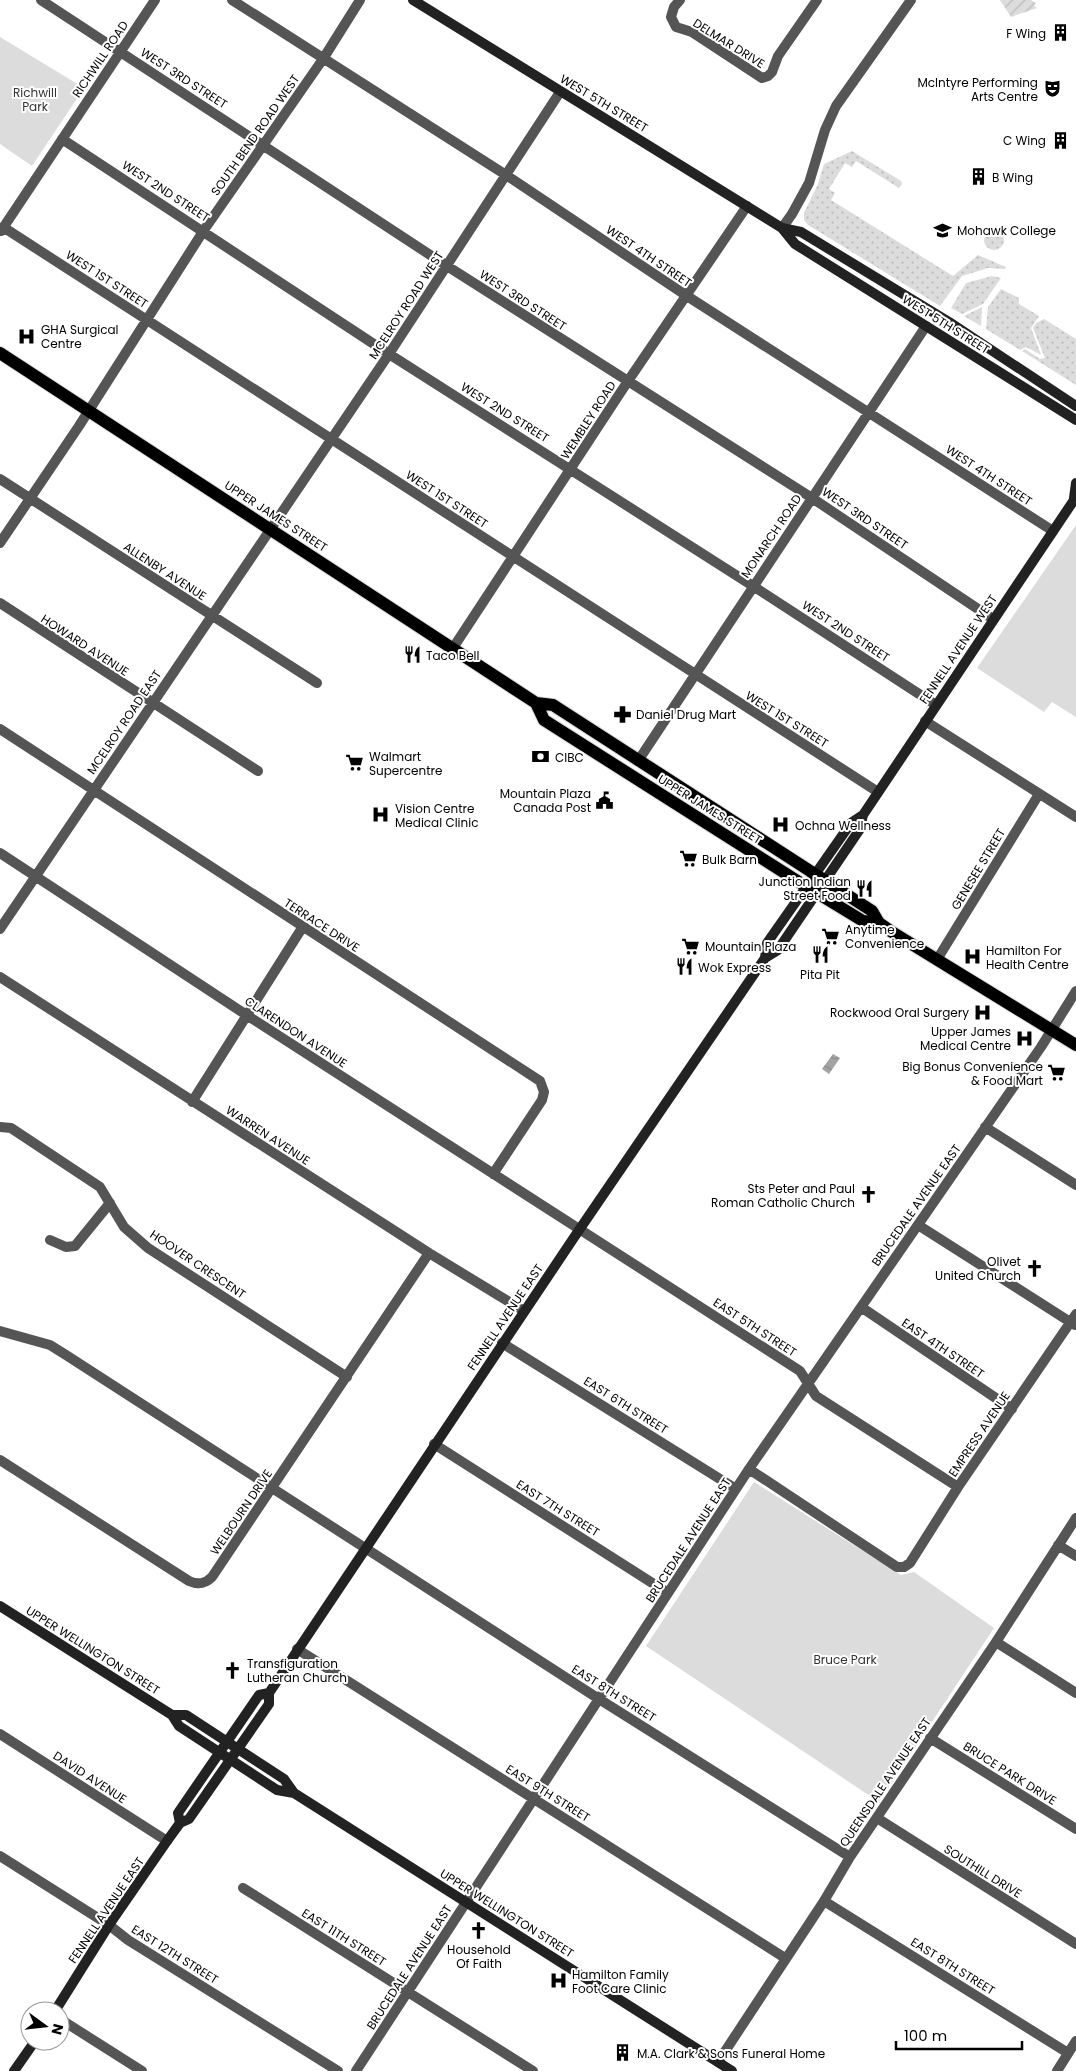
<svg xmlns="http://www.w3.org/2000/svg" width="1076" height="2071" viewBox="0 0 1076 2071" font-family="Poppins,sans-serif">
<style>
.grass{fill:url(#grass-dots)}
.park{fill:#dcdcdc}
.garden{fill:url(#garden-furrows)}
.water{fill:url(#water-waves)}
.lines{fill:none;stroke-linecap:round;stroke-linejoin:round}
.primary-casing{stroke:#dbdbdb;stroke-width:14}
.minor{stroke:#555;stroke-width:10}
.secondary{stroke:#222;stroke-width:10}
.primary{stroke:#000;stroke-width:12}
.labels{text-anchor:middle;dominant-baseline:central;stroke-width:4;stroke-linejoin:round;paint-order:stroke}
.poi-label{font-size:12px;fill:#000;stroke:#fff;text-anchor:start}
.street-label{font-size:12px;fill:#000;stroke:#fff}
.park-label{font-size:12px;fill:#333;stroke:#fff}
</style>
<defs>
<pattern id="grass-dots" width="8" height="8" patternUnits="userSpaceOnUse" patternTransform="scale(1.25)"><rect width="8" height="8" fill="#dcdcdc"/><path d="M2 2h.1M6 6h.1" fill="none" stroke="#bbb" stroke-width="1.8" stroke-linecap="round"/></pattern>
<pattern id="garden-furrows" width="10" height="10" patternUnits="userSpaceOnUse" patternTransform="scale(1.25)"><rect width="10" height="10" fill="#dcdcdc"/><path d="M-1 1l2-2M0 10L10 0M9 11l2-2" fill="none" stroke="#bbb"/></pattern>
<pattern id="water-waves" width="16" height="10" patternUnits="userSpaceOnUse" patternTransform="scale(1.25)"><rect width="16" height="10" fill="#a3a3a3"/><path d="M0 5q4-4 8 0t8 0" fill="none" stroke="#8b8b8b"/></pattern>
</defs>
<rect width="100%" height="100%" fill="#fff"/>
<!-- grass -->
<path class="grass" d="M852,151l49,30 1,3 -3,4 -43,-27 -4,6 -7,-4 -16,26 6,4 -4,7 122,76 25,-21 28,12 -1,2 -17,-1 -26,8 -22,30 -132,-81 -4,-5v-7l14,-29 6,-20z
M984 240a10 10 0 1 1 20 0a10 10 0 1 1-20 0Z
M992,276l9,2 -18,26 -21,10 -11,-6 15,-25z
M1001,289l18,9v6l20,12 -8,12 10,27 -15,-8 -6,3 -34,-21 2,-22z
M982,307l-1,19 -17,-10z
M1044,319l32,20v46l-54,-34 3,-2 15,10 5,-1 -12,-30 3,-5z"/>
<!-- park -->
<path class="park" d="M0,37l84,51 -52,78 -32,-22z
M1076,525v192l-24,-15 -8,10 -67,-44z
M754,1482l147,93 13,-3 80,56 -115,174 -233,-156z"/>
<!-- garden -->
<path class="garden" d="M1000,0h31l5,3 -2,3 3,2 -26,9z"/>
<!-- water -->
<path class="water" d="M833,1054l7,4 -11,16 -7,-5z"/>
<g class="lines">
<defs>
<path id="primary" d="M0,353l536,350 17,2 319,206 7,12
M536,703l8,17 255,162 64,39 16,2 13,9 184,113"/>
</defs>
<!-- primary casing -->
<use href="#primary" class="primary-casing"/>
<!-- minor -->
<path class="minor" d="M41,0l406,266 365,232 181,121
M232,0l274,175 181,121 366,235
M680,0l-6,7 -3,10 5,10 16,5 70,46 6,-2 4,-4 6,-16 39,-56
M62,139l327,215 364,232 183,119
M3,227l875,565
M782,228l10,-14 17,-31 16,-53 11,-24 75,-106
M1,231l154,-231
M0,479l317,204
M0,543l79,-117 125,-196 119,-171 37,-59
M0,603l258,168
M453,648l175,-267 119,-175
M925,721l151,96
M0,729l540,352 4,11 -2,8 -49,74
M638,761l288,-435
M0,853l248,163 552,355 16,25 142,91
M0,929l389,-575 171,-262
M938,958l101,-164
M0,977l429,276 95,58
M192,1102l110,-174
M0,1127l11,1 89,59 24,40 24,21 199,129
M985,1127l91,58
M918,1225l157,100
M50,1240l16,7 9,-1 35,-43
M861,1307l151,102
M0,1331l50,14 16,10 533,344 251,158
M502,1343l234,146
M434,1444l234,149
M0,1460l189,121c9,4 16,3 23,-4l217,-324
M749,1469l148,98h7l6,-4 48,-76 118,-173
M1058,1545l18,11
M996,1642l80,51
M297,1649l488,309
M0,1734l167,107
M930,1738l146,91
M877,1818l199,126
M0,1856l109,69 19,15 210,131
M243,1888l290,183
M824,1901l244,152
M60,2019l82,52
M718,2062l106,-161 26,-44 146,-215 80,-124
M356,2071l393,-602 292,-422 35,-56
M1057,2071l19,-30"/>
<!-- secondary -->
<path class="secondary" d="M413,0l369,228 13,16 281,176
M782,228l19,4 148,90 127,84
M1074,498l2,-15
M765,958l2,-15 84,-120 12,-8 213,-318
M0,1606l172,109 7,11 98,64 17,3
M172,1715h14l98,64 10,14 438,278
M180,1823l-2,-10 81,-118 10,-2
M55,2011l54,-86 58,-84 13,-18 9,-4 80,-115v-11l306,-457 190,-278 13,-8 6,-9 76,-112 3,-14
M14,2071l21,-30"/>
<!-- primary -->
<use href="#primary" class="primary"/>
</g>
<!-- icons -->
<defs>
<symbol id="building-bare" viewBox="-9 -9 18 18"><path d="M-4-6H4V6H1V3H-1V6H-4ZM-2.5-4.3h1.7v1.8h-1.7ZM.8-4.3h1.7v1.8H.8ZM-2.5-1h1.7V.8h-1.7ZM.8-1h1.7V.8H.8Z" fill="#000" stroke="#fff" stroke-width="2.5" paint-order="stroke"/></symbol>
<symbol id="theatre-bare" viewBox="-9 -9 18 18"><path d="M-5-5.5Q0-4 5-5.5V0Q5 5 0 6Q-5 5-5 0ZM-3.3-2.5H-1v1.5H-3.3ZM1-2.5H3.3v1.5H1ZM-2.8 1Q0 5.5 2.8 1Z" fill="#000" stroke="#fff" stroke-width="2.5" paint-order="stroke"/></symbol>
<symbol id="university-bare" viewBox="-9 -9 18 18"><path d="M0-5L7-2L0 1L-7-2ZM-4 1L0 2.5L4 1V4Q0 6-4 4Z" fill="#000" stroke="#fff" stroke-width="2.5" paint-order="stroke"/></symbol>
<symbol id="hospital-bare" viewBox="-9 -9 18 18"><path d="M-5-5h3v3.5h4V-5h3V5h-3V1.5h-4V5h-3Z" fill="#000" stroke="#fff" stroke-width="2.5" paint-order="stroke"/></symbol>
<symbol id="restaurant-bare" viewBox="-9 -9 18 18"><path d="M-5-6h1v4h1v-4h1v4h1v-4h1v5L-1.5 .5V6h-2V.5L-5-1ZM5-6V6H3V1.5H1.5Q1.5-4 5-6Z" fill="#000" stroke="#fff" stroke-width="2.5" paint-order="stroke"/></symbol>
<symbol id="pharmacy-bare" viewBox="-9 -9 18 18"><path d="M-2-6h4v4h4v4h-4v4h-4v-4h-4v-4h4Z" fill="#000" stroke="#fff" stroke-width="2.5" paint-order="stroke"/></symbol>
<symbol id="bank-bare" viewBox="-9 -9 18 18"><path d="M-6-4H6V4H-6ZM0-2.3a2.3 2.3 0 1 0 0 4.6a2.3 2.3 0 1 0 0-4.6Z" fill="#000" stroke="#fff" stroke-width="2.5" paint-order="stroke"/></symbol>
<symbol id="supermarket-bare" viewBox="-9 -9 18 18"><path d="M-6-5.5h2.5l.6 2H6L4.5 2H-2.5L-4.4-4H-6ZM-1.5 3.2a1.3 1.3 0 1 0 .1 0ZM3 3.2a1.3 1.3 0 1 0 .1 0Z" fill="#000" stroke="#fff" stroke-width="2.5" paint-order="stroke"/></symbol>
<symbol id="civic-bare" viewBox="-9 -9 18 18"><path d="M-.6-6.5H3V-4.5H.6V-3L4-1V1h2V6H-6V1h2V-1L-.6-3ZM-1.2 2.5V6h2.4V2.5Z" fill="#000" stroke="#fff" stroke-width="2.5" paint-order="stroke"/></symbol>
<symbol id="church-bare" viewBox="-9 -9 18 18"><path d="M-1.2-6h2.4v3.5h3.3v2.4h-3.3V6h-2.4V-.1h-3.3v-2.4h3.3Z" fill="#000" stroke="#fff" stroke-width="2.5" paint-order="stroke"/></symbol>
</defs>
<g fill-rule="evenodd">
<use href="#building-bare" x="1048" y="20" width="25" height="25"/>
<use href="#theatre-bare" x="1040" y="76" width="25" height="25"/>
<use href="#building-bare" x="1048" y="128" width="25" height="25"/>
<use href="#building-bare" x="966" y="164" width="25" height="25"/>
<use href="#university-bare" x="930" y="218" width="25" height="25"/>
<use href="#hospital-bare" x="14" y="324" width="25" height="25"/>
<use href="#restaurant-bare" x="400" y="642" width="25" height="25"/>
<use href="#pharmacy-bare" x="610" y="702" width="25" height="25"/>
<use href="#bank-bare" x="528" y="744" width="25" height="25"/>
<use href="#supermarket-bare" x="342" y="750" width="25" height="25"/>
<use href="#civic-bare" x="592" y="788" width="25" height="25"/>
<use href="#hospital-bare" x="368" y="802" width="25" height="25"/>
<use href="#hospital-bare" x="768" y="812" width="25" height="25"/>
<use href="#supermarket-bare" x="676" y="846" width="25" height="25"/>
<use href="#restaurant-bare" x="852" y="876" width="25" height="25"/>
<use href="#supermarket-bare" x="818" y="924" width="25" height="25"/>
<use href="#supermarket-bare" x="678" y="934" width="25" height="25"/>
<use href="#restaurant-bare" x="808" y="942" width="25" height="25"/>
<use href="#hospital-bare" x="960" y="944" width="25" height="25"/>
<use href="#restaurant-bare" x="672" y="954" width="25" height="25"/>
<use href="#hospital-bare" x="970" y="1000" width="25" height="25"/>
<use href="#hospital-bare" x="1012" y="1026" width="25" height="25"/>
<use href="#supermarket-bare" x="1044" y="1060" width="25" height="25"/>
<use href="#church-bare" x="856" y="1182" width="25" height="25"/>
<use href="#church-bare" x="1022" y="1256" width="25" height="25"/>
<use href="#church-bare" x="220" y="1658" width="25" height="25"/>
<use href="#church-bare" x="466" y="1918" width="25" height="25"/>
<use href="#hospital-bare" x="546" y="1968" width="25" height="25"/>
<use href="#building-bare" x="610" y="2040" width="25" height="25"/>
</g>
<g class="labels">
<!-- poi labels -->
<g class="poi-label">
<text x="1046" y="33" text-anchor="end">F Wing</text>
<text x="1038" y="82" text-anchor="end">McIntyre Performing<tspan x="1038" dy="14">Arts Centre</tspan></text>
<text x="1046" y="140" text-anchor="end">C Wing</text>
<text x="992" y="177">B Wing</text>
<text x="957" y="230">Mohawk College</text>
<text x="41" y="329">GHA Surgical<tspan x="41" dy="14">Centre</tspan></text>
<text x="426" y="655">Taco Bell</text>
<text x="636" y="714">Daniel Drug Mart</text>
<text x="369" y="756">Walmart<tspan x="369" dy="14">Supercentre</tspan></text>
<text x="555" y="757">CIBC</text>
<text x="591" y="793" text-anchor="end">Mountain Plaza<tspan x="591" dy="14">Canada Post</tspan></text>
<text x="395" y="808">Vision Centre<tspan x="395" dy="14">Medical Clinic</tspan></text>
<text x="795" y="825">Ochna Wellness</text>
<text x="702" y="859">Bulk Barn</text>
<text x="851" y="881" text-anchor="end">Junction Indian<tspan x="851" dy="14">Street Food</tspan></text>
<text x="845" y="929">Anytime<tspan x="845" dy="14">Convenience</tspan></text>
<text x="705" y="946">Mountain Plaza</text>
<text x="986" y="950">Hamilton For<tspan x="986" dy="14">Health Centre</tspan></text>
<text x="698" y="967">Wok Express</text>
<text x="820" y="974" text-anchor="middle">Pita Pit</text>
<text x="969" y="1012" text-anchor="end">Rockwood Oral Surgery</text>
<text x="1011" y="1031" text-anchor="end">Upper James<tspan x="1011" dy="14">Medical Centre</tspan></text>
<text x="1043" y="1066" text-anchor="end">Big Bonus Convenience<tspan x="1043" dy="14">&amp; Food Mart</tspan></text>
<text x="855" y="1188" text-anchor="end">Sts Peter and Paul<tspan x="855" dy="14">Roman Catholic Church</tspan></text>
<text x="1021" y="1261" text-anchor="end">Olivet<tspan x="1021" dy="14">United Church</tspan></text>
<text x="247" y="1663">Transfiguration<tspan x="247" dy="14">Lutheran Church</tspan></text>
<text x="479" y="1949" text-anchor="middle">Household<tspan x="479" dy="14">Of Faith</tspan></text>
<text x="572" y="1974">Hamilton Family<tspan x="572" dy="14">Foot Care Clinic</tspan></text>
<text x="637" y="2053">M.A. Clark &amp; Sons Funeral Home</text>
</g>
<!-- street labels -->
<g class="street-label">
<text transform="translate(729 43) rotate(32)">DELMAR DRIVE</text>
<text transform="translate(100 59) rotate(-56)">RICHWILL ROAD</text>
<text transform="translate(184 78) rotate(33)">WEST 3RD STREET</text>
<text transform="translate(604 103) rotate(31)">WEST 5TH STREET</text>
<text transform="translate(255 135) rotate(-55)">SOUTH BEND ROAD WEST</text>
<text transform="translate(166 191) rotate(33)">WEST 2ND STREET</text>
<text transform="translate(649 256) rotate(34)">WEST 4TH STREET</text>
<text transform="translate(107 279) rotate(33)">WEST 1ST STREET</text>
<text transform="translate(523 300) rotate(33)">WEST 3RD STREET</text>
<text transform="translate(406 305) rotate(-57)">MCELROY ROAD WEST</text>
<text transform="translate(946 324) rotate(32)">WEST 5TH STREET</text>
<text transform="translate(505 412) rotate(32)">WEST 2ND STREET</text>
<text transform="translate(588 420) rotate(-57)">WEMBLEY ROAD</text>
<text transform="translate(989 475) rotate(33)">WEST 4TH STREET</text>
<text transform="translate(447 499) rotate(33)">WEST 1ST STREET</text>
<text transform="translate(276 516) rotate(33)">UPPER JAMES STREET</text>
<text transform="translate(865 518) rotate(34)">WEST 3RD STREET</text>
<text transform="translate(771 536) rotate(-56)">MONARCH ROAD</text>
<text transform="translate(165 571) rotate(33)">ALLENBY AVENUE</text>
<text transform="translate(846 631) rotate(33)">WEST 2ND STREET</text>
<text transform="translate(85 645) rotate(33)">HOWARD AVENUE</text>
<text transform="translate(958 649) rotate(-56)">FENNELL AVENUE WEST</text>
<text transform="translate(787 719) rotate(32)">WEST 1ST STREET</text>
<text transform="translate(124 722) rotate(-56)">MCELROY ROAD EAST</text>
<text transform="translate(710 809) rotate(32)">UPPER JAMES STREET</text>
<text transform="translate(978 869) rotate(-59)">GENESEE STREET</text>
<text transform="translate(322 925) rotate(33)">TERRACE DRIVE</text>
<text transform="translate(296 1032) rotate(33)">CLARENDON AVENUE</text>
<text transform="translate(268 1135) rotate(33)">WARREN AVENUE</text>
<text transform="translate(916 1205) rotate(-55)">BRUCEDALE AVENUE EAST</text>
<text transform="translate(198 1264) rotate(34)">HOOVER CRESCENT</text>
<text transform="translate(505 1317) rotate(-56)">FENNELL AVENUE EAST</text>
<text transform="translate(755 1327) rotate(33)">EAST 5TH STREET</text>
<text transform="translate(943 1348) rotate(34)">EAST 4TH STREET</text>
<text transform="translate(626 1405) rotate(32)">EAST 6TH STREET</text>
<text transform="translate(979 1434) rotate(-56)">EMPRESS AVENUE</text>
<text transform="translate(558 1508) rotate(32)">EAST 7TH STREET</text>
<text transform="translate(241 1512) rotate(-56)">WELBOURN DRIVE</text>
<text transform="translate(688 1540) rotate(-57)">BRUCEDALE AVENUE EAST</text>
<text transform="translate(93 1650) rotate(32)">UPPER WELLINGTON STREET</text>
<text transform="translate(614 1693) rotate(32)">EAST 8TH STREET</text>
<text transform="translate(1010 1773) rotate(32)">BRUCE PARK DRIVE</text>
<text transform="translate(90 1777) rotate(33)">DAVID AVENUE</text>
<text transform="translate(885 1782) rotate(-56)">QUEENSDALE AVENUE EAST</text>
<text transform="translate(548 1793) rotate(32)">EAST 9TH STREET</text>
<text transform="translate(983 1871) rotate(32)">SOUTHILL DRIVE</text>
<text transform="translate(106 1910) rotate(-56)">FENNELL AVENUE EAST</text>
<text transform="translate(507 1913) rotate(32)">UPPER WELLINGTON STREET</text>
<text transform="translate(344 1937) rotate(32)">EAST 11TH STREET</text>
<text transform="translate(175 1954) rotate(32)">EAST 12TH STREET</text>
<text transform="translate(953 1966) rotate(32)">EAST 8TH STREET</text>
<text transform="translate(409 1967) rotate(-57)">BRUCEDALE AVENUE EAST</text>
</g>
<!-- park labels -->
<g class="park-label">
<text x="35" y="92">Richwill<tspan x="35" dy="14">Park</tspan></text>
<text x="845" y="1659">Bruce Park</text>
</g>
</g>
<!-- north arrow -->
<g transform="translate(45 2026) rotate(105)"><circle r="24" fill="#ffffff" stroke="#999999"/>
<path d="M0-4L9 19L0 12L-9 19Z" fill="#000000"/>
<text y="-8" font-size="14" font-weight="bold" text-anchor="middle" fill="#000000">N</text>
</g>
<!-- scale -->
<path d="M896 2041v8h126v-8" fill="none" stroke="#000000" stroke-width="2.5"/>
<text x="904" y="2041" font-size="15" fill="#000000" stroke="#ffffff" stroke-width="4" paint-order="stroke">100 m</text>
</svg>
